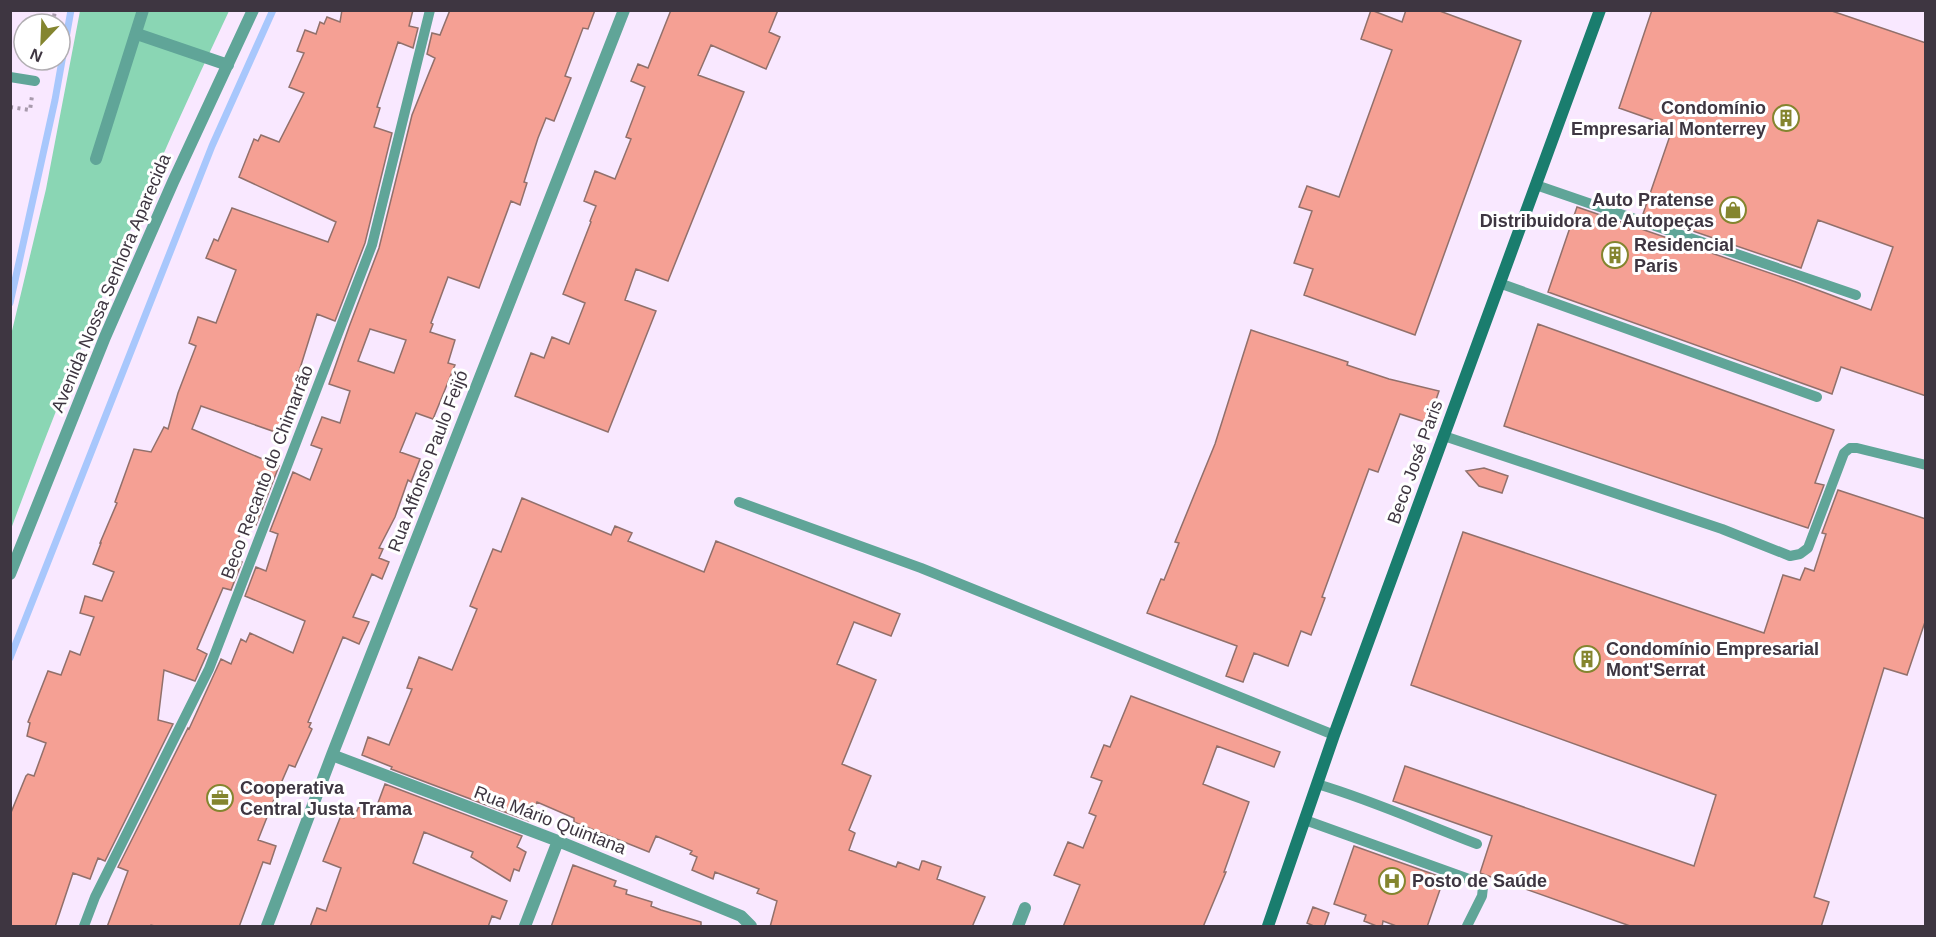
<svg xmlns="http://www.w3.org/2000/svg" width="1936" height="937" viewBox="0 0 1936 937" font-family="Helvetica,sans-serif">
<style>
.green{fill:#8ad6b4}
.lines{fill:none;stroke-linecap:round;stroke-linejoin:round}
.stream{stroke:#a8c7fc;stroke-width:7}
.building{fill:#f5a094;stroke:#91706b;stroke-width:1.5;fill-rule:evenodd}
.path{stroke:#a89aac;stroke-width:4;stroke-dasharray:3 4.5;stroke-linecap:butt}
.lane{stroke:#60a598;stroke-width:10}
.street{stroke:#60a598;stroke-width:12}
.secondary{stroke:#1a7d6e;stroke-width:12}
.labels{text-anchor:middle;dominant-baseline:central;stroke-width:6;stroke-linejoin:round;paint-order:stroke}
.poi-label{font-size:18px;font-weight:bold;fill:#3e3641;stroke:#fff;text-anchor:start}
.street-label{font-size:18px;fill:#3e3641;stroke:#fff}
</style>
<rect width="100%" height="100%" fill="#f9e8ff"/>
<!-- green -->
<path class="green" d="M80,11h149c-80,169 -153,342 -218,518v-194l35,-146z"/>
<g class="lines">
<!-- stream -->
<path class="stream" d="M10,303l45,-203 16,-90
M10,658l202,-512 61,-136"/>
</g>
<!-- building -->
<path class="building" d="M342,10h71l-4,16 9,2 -5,20 -15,-6 -21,65 3,1 -6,19 18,6 -27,110 -30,78 -18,-7 -20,64 12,3 -7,22 -12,-4 -12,34 -77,-27 -9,23 87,37 -23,59 -10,-4 -16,37 12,4 -11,28 -8,-2 -26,61 10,5 -12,27 -31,-11 -6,50 15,4 -68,137 -7,-3 -8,21 -17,-6 -18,54h-45v-112l16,-39 2,-2 6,2 12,-33 -19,-7 3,-13 -2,-1 20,-51 13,4 9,-24 10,4 14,-38 -14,-4 5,-17 17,5 12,-29 -21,-8 8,-21h-1l17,-40 -2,-1 19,-53 17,3 13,-25 4,2 10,-36 18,-47 -7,-3 9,-26 18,6 20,-53 -30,-12 8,-19 4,2 14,-33 96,34 8,-20 -97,-45 15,-38 4,2 3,-6 18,7 25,-49 -15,-6 15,-34 -7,-2 8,-21 11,4 4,-12 4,2 3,-7 13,5z
M450,10h145l-7,19 -5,-1 -18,48 6,2 -17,43 -8,-3 -8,20 -14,44 3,1 -7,22 -9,-4 -32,87 -31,-11 -17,46 2,1 -3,8 25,8 -7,23 7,2 -22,54 -17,-6 -16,39 20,7 -9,23 -3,-2 -13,37 -16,31 4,1 -4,9 10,4 -7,17 -10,-5 -19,43 16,5 -10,22 -16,-7 -35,85 3,1 -2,4 3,2 -17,38 -6,-2 -14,32 -17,43 18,6 -6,18 -7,-2 -24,65h-80l-8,-2 -1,2h-43l21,-56 -10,-4 70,-139 1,1 32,-70 10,5 10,-25 5,3 4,-9 43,20 12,-32 -60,-25 11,-29 10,4 12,-37 -8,-3 23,-59 17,8 12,-31 -11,-4 11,-28 18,6 10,-32 -21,-7 20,-57 30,-79 33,-133 23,-57 -8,-4 5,-21 8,2zM370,329l36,11 -12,33 -36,-12z
M671,10h107l-9,22 11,5 -14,32 -55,-24 -13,30 46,17 -76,189 -32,-12 -11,31 31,11 -48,121 -93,-36 16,-43 13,5 8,-21 17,7 16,-41 -22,-9 28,-72 -1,-1 6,-15 -12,-5 11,-30 20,8 16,-40 -5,-2 19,-50 -14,-6 7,-17 10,4z
M1371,10l31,12 4,-12h31l84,31 -106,294 -111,-40 9,-26 -19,-6 18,-52 -13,-4 8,-21 32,11 53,-147 -31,-11z
M1652,10h177l97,33v353l-85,-29 -9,27 -284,-102 29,-85 219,75 75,28 22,-63 -75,-27 -17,48 -158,-54 30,-87 -54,-19z
M1538,324l296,106 -19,53 9,2 -16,43 -304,-102z
M1251,330l97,32 -1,3 42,14 50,12 -11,32 -28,-9 -22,58 -9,-3 -47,128 3,1 -14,37 -10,-4 -13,35 -34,-13 -11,29 -17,-6 11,-30 -90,-33 14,-34 3,1 15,-37 -4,-1 40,-98z
M1484,468l24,8 -6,17 -23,-7 -13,-15z
M1838,490l88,29v100l-19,56 -23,-7 -70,229 15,5 -8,25h-188l-153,-54 12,-37 -99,-35 12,-35 289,100 22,-71 -305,-110 52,-153 301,101 19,-58 17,5 5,-12 9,3 12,-37 -4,-1z
M522,498l89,37 4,-9 17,7 -4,8 76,31 12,-31 184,73 -9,22 -37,-14 -17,42 39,16 -34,84 29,12 -22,54 6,3 -6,17 47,17 2,-5 21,8 3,-9h2l17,6 -4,12 48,18 -13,30h-202l7,-26 -20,-8 2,-4 -44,-17 -2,7 -21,-9 5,-13 -7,-3 2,-3 -36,-15 -7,16 -75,-30v-4l-37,-16 -8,19 -138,-52 1,-2 -30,-12 6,-18 21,8 23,-56 -5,-1 12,-31 33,13 25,-61 -7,-3 23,-57 8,3z
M1131,696l149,56 -6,15 -57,-21 -14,38 46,18 -25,70h2l-23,55h-140l17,-42 -26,-10 14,-33 15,6 13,-32 -7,-3 13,-32 -11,-4 13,-32 6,2z
M385,784l137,52 -5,11 9,5 -7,19 -5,-2 -4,12 -39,-24 2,-5 -49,-20 -11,31 94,38 -7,18 -8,-3 -4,11h-178l7,-19 9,3 15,-43 -18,-7 19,-48 12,5 5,-12 16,5z
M1354,846l90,32 -17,49h-28l-16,-6 -1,6h-3l-15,-6 2,-6 -32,-11z
M573,865l43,16 -2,5 13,4 -1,4 26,8 -1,4 10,4 40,12v5h-150z
M1313,907l16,6 -5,14h-8l-9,-4z"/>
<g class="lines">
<!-- path -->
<path class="path" d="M53,24l2,-14
M10,107l20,3 2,-14"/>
<!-- lane -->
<path class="lane" d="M10,77l25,4
M1536,185l320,110
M1499,283l318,114
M1444,436l278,93 68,27 10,-2 8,-6 36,-95 6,-5h7l69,17
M739,502l182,66 413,167
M1317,784c55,16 107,40 160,60
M1305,820l175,63 3,4 -1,9 -15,30
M84,926l11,-29 114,-228 163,-424 58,-235"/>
<!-- street -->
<path class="street" d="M137,34l91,31
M96,159l47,-149
M10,574l95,-237 68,-155 80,-172
M332,755l226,86 183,75 10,10
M267,926l65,-171 292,-745
M525,926l33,-85
M1018,926l7,-18"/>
<!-- secondary -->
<path class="secondary" d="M1268,926l66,-191 266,-725"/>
</g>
<!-- icons -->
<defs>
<symbol id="building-ring" viewBox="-11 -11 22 22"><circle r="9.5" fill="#fff" stroke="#84852f" stroke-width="1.5"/><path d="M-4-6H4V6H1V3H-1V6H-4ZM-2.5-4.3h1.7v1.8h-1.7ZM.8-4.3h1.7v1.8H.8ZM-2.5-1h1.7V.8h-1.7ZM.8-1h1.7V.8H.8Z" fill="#84852f"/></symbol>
<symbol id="shop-ring" viewBox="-11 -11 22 22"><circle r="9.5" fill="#fff" stroke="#84852f" stroke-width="1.5"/><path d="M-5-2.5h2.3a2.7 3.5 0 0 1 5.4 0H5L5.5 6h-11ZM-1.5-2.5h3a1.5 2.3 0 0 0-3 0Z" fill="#84852f"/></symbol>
<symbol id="office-ring" viewBox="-11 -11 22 22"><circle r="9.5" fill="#fff" stroke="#84852f" stroke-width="1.5"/><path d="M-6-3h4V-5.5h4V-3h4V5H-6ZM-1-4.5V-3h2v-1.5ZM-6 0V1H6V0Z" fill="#84852f"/></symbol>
<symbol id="hospital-ring" viewBox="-11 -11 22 22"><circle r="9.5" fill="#fff" stroke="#84852f" stroke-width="1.5"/><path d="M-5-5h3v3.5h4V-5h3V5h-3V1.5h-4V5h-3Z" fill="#84852f"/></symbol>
</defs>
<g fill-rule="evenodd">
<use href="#building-ring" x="1771" y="103" width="30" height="30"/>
<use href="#shop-ring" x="1718" y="195" width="30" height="30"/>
<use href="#building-ring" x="1600" y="240" width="30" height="30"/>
<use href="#building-ring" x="1572" y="644" width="30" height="30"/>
<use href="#office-ring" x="205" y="783" width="30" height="30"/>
<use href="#hospital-ring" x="1377" y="866" width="30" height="30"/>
</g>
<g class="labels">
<!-- poi labels -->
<g class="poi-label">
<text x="1766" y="108" text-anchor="end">Condomínio<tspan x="1766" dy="21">Empresarial Monterrey</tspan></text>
<text x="1714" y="200" text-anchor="end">Auto Pratense<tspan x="1714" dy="21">Distribuidora de Autopeças</tspan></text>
<text x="1634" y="245">Residencial<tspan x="1634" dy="21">Paris</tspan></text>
<text x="1606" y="649">Condomínio Empresarial<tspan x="1606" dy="21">Mont'Serrat</tspan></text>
<text x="240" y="788">Cooperativa<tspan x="240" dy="21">Central Justa Trama</tspan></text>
<text x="1412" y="881">Posto de Saúde</text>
</g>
<!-- street labels -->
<g class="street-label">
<text transform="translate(111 283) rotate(-67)">Avenida Nossa Senhora Aparecida</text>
<text transform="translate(428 461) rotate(-69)">Rua Affonso Paulo Feijó</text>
<text transform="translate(1415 462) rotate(-70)">Beco José Paris</text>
<text transform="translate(267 472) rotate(-69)">Beco Recanto do Chimarrão</text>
<text transform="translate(550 820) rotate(21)">Rua Mário Quintana</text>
</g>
</g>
<!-- border -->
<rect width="1936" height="937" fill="none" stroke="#3e3641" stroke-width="24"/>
<!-- north arrow -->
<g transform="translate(42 42) rotate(203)"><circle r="28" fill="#ffffff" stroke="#b2afb3" stroke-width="1.5"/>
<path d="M0-4.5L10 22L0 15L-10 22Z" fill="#84852f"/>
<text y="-9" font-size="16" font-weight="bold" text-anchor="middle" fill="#3e3641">N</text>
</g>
</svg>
